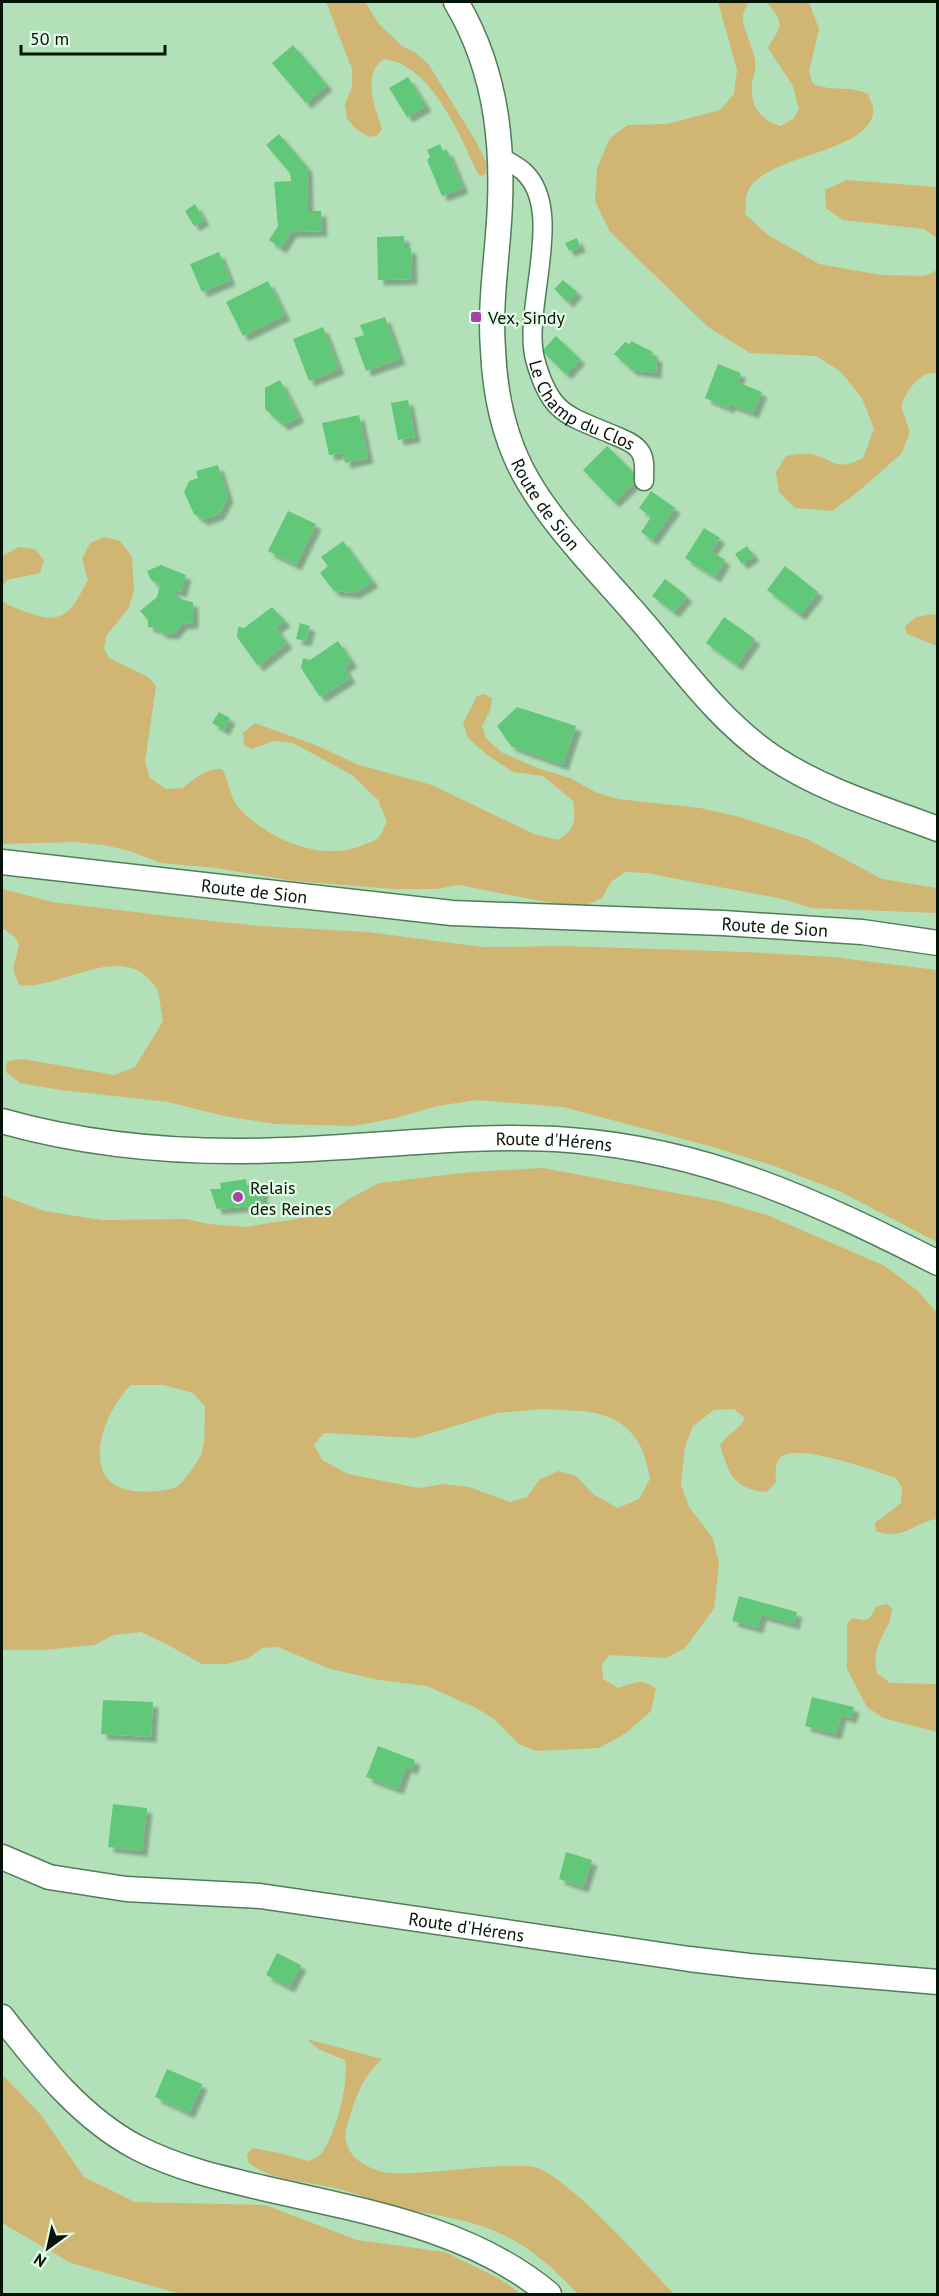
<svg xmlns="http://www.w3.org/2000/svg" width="939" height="2296" viewBox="0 0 939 2296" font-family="'PT Sans',sans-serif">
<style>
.green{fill:#d0b672;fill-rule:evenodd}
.building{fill:#62c879;filter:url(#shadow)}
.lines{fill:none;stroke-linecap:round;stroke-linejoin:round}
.minor-casing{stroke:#517d59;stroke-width:21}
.major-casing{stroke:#517d59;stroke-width:27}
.minor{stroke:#fff;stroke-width:18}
.major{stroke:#fff;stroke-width:24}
.poi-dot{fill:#a942a5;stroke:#e4fce7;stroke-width:2}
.labels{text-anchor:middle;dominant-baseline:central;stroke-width:4.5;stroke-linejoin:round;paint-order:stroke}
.poi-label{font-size:18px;fill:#041507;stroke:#e4fce7;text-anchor:start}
.street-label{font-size:18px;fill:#041507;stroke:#e4fce7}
</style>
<defs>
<filter id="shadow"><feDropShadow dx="5.5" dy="5.5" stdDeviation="1.5" flood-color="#0004"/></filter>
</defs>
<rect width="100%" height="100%" fill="#b2e1b9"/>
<!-- green -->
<path class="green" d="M326,2h39l14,22 23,22 14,7 13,12 48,78 10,21 -2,10 -3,2 -4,-2c-17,-37 -47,-110 -94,-115 -23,16 -9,48 -2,70l-4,6 -8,2 -13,-7 -10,-11 -2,-15 7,-17v-18z
M718,2h31c-2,3 -5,8 -6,13 -2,12 11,33 12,45 2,9 -2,15 -3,24 -2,21 8,36 28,42l13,-7 6,-10 -6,-23 -25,-38c3,-8 6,-10 10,-17 6,-9 -6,-23 -12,-29h43l10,27 -10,43 4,12c19,8 37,1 55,10 1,4 4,9 5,13 5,46 -108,46 -125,84 -3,5 -2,16 -3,23l23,21 51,29 62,11 44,1 12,-6v103c-18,-2 -30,18 -36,33l9,26 -8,21 -43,38 -27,20 -37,-3 -16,-16 -3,-20 10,-16c7,-1 16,-3 24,-2 25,4 23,19 53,4l11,-29 -12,-31 -22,-27 -24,-15 -66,-3 -42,-26 -98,-95 -15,-31 2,-33 13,-30 18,-13 39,-1 53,-14 14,-16 3,-24z
M847,180l90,7v51l-13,-9 -81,-9 -17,-12 -1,-18z
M105,537l15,4 12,16 2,34 -6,18 -22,27 -2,12 5,10 39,19 8,9 -11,76 5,16 16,11 17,-1c13,-11 22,-19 39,-19 7,11 8,29 16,38 28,32 87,57 127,37 4,-1 10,-3 13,-6 4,-3 6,-12 9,-16l-9,-22 -26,-25 -59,-32 -20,-2 -21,8 -8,-4 -1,-12 12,-10 63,23 41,19 73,20 102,49 24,6c17,-10 18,-20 15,-39l-30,-25 -30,-4 -27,-18 -18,-16 -5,-15 14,-27 7,-2 8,4 -2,13 -8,15 4,12 15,14 39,17 30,9 27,15 21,6 82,9 40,9 67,22 75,40 55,9v25l-126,-5 -28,-9 -137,-26 -21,-1 -14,10 -9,16 -16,7 -30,-1 -97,-19 -23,4h-43l-99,-8 -78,-13 -55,-5 -31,-12 -27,-6 -29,-3 -72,2v-243c9,6 19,9 30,13 34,12 41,-7 56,-34l-6,-21 8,-16z
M19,547l16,2 9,11 -4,13 -33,7 -5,6v-30z
M934,614l3,2v30l-30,-12 -2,-8 11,-9z
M2,889l51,13 131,16 76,8 108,6 114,15 83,-1 181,6 87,5 104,13v272l-96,-50 -67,-26 -61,-19 -150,-40 -86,-7 -40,6 -41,12 -42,8 -79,-2 -51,-8 -56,-14 -108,-12 -40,-7 -14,-11 1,-11 15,-2 93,16 20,-8 28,-46c-2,-10 -3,-23 -6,-32 -2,-4 -6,-8 -9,-11 -32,-33 -92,13 -129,7l-6,-16 6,-24 -4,-8 -13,-9z
M543,1168l175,33 49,14 118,51 33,25 19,22v206c-23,3 -35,23 -61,12l-1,-8 26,-20 1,-15 -6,-10c-20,-7 -105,-38 -117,-19 -5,6 -3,17 -3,23l-9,10c-34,-3 -38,-18 -47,-47 7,-11 19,-15 25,-27l-11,-9 -20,1 -21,16 -8,21 -4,38 8,22 24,31 6,26 -5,45 -29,39 -19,10 -56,-3 -8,9 1,15 15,9c17,-5 23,-11 38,1l-5,22 -25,22 -27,15 -63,3 -17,-7 -25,-25 -18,-11 -49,-22 -48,-6 -49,-11 -52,-22 -16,1 -13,10 -22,6h-25l-32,-18 -29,-14 -27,3 -20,10 -50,5h-42v-455l42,16 58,9 85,-1 22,5 36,3 83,-13 21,-15 30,-16 92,-11zM131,1385h32l30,8 12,13c-1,14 1,33 -3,46 -2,7 -18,30 -24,34 -14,8 -54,8 -66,-3 -28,-24 -2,-78 19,-98zM542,1409c42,3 80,-3 101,42 3,9 5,19 7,28l-11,20 -21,9 -24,-13 -18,-19 -18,-5 -19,9 -12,17 -17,5 -41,-15 -26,-3 -24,4 -71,-14 -26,-14 -8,-15 10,-12 91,5 82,-25z
M886,1604l6,4c-1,25 -22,33 -15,65l13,10 47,1v48l-54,-14 -16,-11 -20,-38v-45l5,-6 11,2 7,-2 6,-11z
M307,2039l75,20c-22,21 -26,38 -35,67 -8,26 17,43 41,47 7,1 16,0 23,0 33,-1 67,-7 100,-7 7,0 16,-1 23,1 34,8 113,99 140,127h-96c-23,-24 -47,-47 -79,-61 -30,-14 -66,-18 -98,-25 -23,-5 -44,-15 -66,-20 -29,-7 -64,-7 -87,-26l-1,-8 6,-6 26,5 30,8c4,-2 9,-4 12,-7 15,-19 28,-71 24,-94l-27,-11z
M2,2074l39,41 43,62 51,25 130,3 92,35 88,12 55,27 21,15h-341l-109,-31 -69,-40z"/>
<!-- building -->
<path class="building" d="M293,45l34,40 -21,18 -34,-40z
M408,77l18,29 -19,11 -18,-29z
M279,134l28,33 1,44h13l1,20 -31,1 -10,16 -12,-8 9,-14 -4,-44 17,-1 -1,-8 -24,-28z
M440,144l3,7 4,-1 16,38 -21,8 -15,-36 3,-3 -3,-7z
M195,204l9,16 -10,6 -9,-15z
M404,236l1,12h6l1,31 -34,1 -1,-43z
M577,238l3,9 -11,4 -4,-8z
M219,252l11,28 -28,12 -12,-28z
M563,280l14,12 -9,10 -14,-13z
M268,281l17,34 -42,21 -17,-34z
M385,317l15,42 -34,12 -12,-33 10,-3 -4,-10z
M323,327l16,42 -30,12 -16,-42z
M556,336l24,23 -14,15 -24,-23z
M631,341l22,11 -1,3 5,2 -1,16 -24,-3 -18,-16 11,-12 5,2z
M718,364l23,9 -4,9 25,10 -9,21 -23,-9 -1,4 -24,-10z
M280,380l19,37 -16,8 -18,-16v-21z
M408,400l7,37 -17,3 -7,-37z
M359,415l9,43 -23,5 -2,-10 -14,2 -7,-32z
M607,446l32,32 -25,24 -31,-32z
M218,465l10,32 -9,17 -16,6 -9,-6 -10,-22 5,-11 9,-3 -2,-7z
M651,491l24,17 -23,32 -11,-8 10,-15 -12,-9z
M288,511l28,13 -20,41 -28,-14z
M704,528l16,10 -9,13 14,9 -10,17 -30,-19z
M343,541l30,41 -18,11 -21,-2 -14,-18 8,-7 -7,-9z
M747,546l7,10 -12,8 -7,-10z
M161,565l25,10 -5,17 -9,-3 8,10 13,3v21l-11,1 -9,10 -11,-1 -6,-5 -8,-1v-7l-8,-9 17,-14 3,-13 -9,-4 -4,-9z
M785,566l33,26 -18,23 -33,-25z
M665,579l22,17 -13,16 -22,-16z
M272,607l13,14 -9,7 11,15 -29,23 -21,-29 1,-10 6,1z
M724,617l31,22 -18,26 -31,-22z
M300,623l10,3 -4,15 -10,-2z
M338,641l14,21 -8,5 6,11 -30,19 -19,-29 2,-10 7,2z
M517,707l59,19 -13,39 -52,-19 -14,-20z
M219,712l11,6 -6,12 -12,-7z
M246,1179l1,7 16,-2 -1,21 -45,4 -7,-20h11l-1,-6z
M739,1596l58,16 -3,12 -33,-9 -3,13 -26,-7z
M812,1697l42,10 -3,11 -10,-3 -5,19 -31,-8z
M103,1700l50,2 -2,35 -50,-3z
M378,1746l37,14 -3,9 -6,-2 -8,22 -32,-12z
M113,1804l34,4 -5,43 -34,-4z
M566,1852l26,8 -9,27 -24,-8z
M277,1953l24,12 -12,22 -23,-12z
M167,2069l35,15 -13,29 -34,-16z"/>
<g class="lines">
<defs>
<g id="minor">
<path id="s1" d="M501,157c8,5 17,9 23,15 42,39 -2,137 11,187 15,56 32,56 81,77 7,3 18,7 23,14 7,8 5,20 5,31"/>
</g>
<g id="major">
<path id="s2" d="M456,2c43,72 49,152 42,233 -3,38 -8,76 -5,115 2,45 12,92 35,131 27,46 70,90 105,130 44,50 85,110 141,147 50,33 108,50 164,71"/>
<path id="s3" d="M2,862l450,51 271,10 139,9 76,11"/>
<path id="s4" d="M2,1121c92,26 187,33 282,29 96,-3 189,-17 285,-10 138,10 248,62 369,123"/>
<path id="s5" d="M2,1857l47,20 77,12 134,7 429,63 60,7 189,16"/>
<path d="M2,2017c38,49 80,102 136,131 39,20 82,30 125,40 99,23 206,39 286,106"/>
</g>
</defs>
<!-- minor casing -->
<use href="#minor" class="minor-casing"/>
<!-- major casing -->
<use href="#major" class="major-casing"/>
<!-- minor -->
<use href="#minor" class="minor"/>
<!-- major -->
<use href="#major" class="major"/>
</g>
<!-- markers -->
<g class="poi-dot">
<rect x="470" y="311" width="12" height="12" rx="3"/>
<circle cx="238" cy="1197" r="6"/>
</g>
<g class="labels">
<!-- poi labels -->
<g class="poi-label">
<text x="488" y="317">Vex, Sindy</text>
<text x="250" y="1187">Relais<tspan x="250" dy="21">des Reines</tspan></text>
</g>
<!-- street labels -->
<g class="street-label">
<text stroke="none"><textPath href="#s1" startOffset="290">Le Champ du Clos</textPath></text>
<text stroke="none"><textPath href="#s2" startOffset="522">Route de Sion</textPath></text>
<text stroke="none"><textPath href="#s3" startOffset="254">Route de Sion</textPath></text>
<text stroke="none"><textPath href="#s3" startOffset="776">Route de Sion</textPath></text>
<text stroke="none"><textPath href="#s4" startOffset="555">Route d'Hérens</textPath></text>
<text stroke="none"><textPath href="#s5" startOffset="472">Route d'Hérens</textPath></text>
</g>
</g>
<!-- border -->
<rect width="939" height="2296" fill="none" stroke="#041507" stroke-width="6"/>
<!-- north arrow -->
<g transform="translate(48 2248) rotate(213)" stroke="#e4fce7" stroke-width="4.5" paint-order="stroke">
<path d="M0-4.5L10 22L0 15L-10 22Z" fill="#041507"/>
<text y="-9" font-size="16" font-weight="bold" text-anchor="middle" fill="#041507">N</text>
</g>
<!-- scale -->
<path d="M21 45v9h144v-9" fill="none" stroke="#041507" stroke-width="3"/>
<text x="30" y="45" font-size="18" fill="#041507" stroke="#e4fce7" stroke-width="4.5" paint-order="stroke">50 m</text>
</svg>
